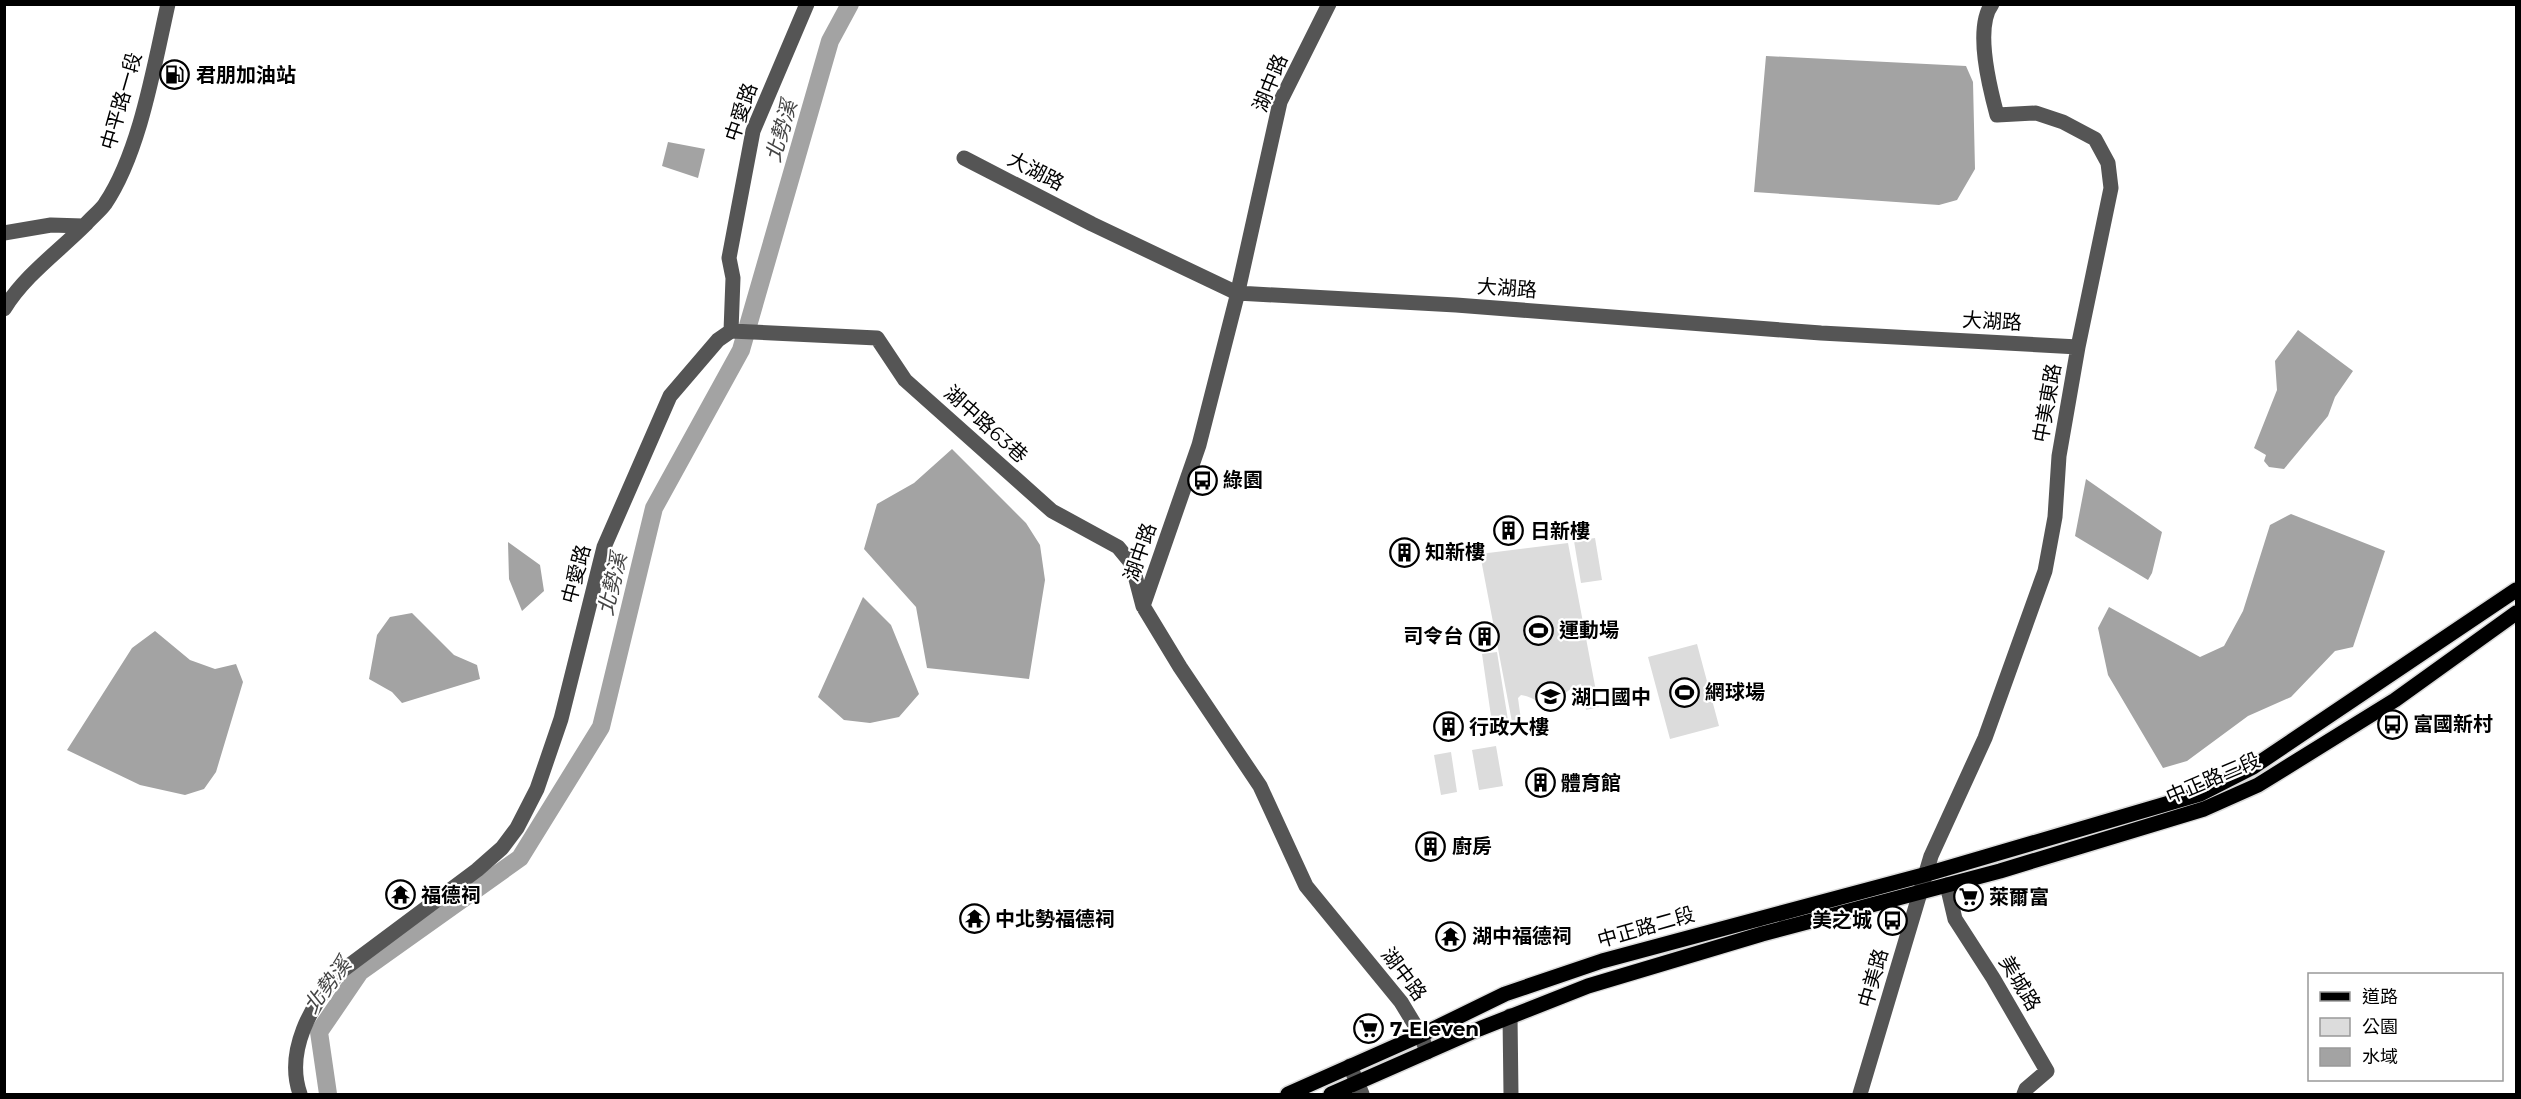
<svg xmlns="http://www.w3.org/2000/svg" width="2521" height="1099" viewBox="0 0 2521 1099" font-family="Montserrat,'Noto Sans TC',sans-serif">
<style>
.green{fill:#dcdcdc}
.water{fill:#a3a3a3}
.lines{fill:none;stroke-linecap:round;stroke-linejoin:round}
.river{stroke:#a3a3a3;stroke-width:18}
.major-casing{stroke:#dbdbdb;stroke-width:18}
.minor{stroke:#555;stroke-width:15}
.major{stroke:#000;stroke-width:15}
.labels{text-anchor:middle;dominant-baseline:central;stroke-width:4.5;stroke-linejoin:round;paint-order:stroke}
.poi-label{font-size:20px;font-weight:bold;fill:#000;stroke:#fff;text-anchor:start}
.street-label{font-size:20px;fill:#000;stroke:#fff}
.water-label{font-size:21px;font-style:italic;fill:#444;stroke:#fff}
</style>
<rect width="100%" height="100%" fill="#fff"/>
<!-- green -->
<path class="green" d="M1595,538l7,42 -21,3 -7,-42z
M1568,543l31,164 -13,3 -5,-26c-14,4 -20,17 -36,18 -9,0 -15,-6 -24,-7l-3,3 3,22 -9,2 -32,-168z
M1697,644l22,82 -49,13 -22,-82z
M1497,652l11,68 -16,3 -10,-69z
M1496,746l7,40 -24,4 -7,-40z
M1451,752l6,40 -16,3 -7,-40z"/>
<!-- water -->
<path class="water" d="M1766,56l200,10 7,16 2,87 -18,31 -18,5 -185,-13z
M668,142l37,7 -7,29 -36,-12z
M2298,330l55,41 -18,26 -7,19 -44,53 -15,-2 -5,-6 2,-6 -12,-7 23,-58 -2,-29z
M952,449l74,74 14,22 5,35 -16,99 -102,-11 -11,-61 -52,-58 13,-45 37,-21z
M2086,479l76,53 -10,41 -4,7 -73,-44z
M2291,514l94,37 -32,96 -18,4 -44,46 -43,19 -61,45 -24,7 -55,-93 -10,-47 11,-21 91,50 24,-11 19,-35 27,-86z
M508,542l32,23 4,26 -22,20 -13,-32z
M863,597l28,28 28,69 -20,23 -29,6 -26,-3 -26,-23z
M412,613l42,42 23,10 3,14 -78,24 -10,-11 -23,-13 8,-44 13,-18z
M155,631l35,29 25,9 21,-5 7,18 -27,90 -12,17 -19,6 -45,-10 -73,-35 65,-102z"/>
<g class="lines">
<!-- river -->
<path class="river" d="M328,1094l-9,-62 41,-60 160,-114 81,-131 53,-219 87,-158 89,-309 20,-37"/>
<defs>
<path id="major" d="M1288,1094l133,-59 84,-41 97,-33 325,-87 273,-80 53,-27 263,-177
M1331,1094l148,-65 109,-43 174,-52 238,-63 204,-62 54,-24 137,-85 121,-87"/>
</defs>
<!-- major casing -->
<use href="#major" class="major-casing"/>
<!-- minor -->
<path class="minor" d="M1329,4l-49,98 -44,198 -37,145 -56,161 37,61 80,119 46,100 95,116 20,33 6,17
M964,158l128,66 145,69 219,12 365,28 257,14
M4,233l47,-8 32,1
M4,309c21,-34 54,-57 82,-85 6,-7 14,-13 19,-20 35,-52 49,-138 63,-200
M731,331l146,7 28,42 147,131 66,36 14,17 11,42
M1947,885l8,34 38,59 54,93 -21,18 -2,5
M1510,1016l1,78
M1350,1066l12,28
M300,1094c-15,-43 11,-89 39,-121l138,-103 25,-22 15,-20 20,-39 24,-70 43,-172 66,-151 48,-56 13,-9 2,-53 -4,-20 24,-127 54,-127
M1860,1094l71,-238 54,-118 60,-167 10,-54 4,-61 19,-109 33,-159 -3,-25 -13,-24 -32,-17 -27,-9 -39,2c-7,-26 -23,-87 -5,-111"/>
<!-- major -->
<use href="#major" class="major"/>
</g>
<!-- icons -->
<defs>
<symbol id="fuel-ring" viewBox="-11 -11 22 22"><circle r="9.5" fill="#fff" stroke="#000" stroke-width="1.5"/><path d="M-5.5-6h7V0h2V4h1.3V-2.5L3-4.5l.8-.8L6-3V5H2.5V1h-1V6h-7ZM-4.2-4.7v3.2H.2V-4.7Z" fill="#000"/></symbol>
<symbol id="bus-ring" viewBox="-11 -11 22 22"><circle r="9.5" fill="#fff" stroke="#000" stroke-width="1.5"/><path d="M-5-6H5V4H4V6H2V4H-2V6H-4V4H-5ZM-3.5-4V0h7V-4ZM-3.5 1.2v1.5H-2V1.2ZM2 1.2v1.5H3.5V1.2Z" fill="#000"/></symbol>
<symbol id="building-ring" viewBox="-11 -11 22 22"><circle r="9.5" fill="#fff" stroke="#000" stroke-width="1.5"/><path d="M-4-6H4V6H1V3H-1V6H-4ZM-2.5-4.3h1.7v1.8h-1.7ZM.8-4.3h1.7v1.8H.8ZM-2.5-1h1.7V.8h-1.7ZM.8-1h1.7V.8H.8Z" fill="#000"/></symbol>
<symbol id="stadium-ring" viewBox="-11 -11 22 22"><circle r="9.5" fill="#fff" stroke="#000" stroke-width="1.5"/><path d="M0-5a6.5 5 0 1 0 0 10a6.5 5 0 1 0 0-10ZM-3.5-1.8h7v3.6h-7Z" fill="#000"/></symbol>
<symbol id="school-ring" viewBox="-11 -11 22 22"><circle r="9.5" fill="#fff" stroke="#000" stroke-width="1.5"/><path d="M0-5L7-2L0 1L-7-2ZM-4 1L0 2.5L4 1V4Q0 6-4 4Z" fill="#000"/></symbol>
<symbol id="temple-ring" viewBox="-11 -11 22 22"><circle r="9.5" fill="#fff" stroke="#000" stroke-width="1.5"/><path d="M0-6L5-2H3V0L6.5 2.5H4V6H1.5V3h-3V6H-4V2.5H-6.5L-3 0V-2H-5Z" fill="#000"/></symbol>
<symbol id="supermarket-ring" viewBox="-11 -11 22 22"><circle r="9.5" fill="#fff" stroke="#000" stroke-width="1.5"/><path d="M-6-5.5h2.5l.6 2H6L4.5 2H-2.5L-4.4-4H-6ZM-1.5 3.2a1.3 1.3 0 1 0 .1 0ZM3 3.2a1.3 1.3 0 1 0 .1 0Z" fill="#000"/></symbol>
</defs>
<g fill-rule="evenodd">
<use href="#fuel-ring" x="158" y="58" width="33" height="33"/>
<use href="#bus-ring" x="1186" y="464" width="33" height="33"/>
<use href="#building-ring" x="1492" y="514" width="33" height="33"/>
<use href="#building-ring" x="1388" y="536" width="33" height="33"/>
<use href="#stadium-ring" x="1522" y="614" width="33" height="33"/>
<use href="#building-ring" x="1468" y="620" width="33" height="33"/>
<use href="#stadium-ring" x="1668" y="676" width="33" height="33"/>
<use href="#school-ring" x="1534" y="680" width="33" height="33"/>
<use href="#bus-ring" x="2376" y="708" width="33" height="33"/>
<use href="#building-ring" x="1432" y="710" width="33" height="33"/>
<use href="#building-ring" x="1524" y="766" width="33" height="33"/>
<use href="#building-ring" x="1414" y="830" width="33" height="33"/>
<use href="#temple-ring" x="384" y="878" width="33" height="33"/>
<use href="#supermarket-ring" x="1952" y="880" width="33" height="33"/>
<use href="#temple-ring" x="958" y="902" width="33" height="33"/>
<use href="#bus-ring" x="1876" y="904" width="33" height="33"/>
<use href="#temple-ring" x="1434" y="920" width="33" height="33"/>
<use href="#supermarket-ring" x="1352" y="1012" width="33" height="33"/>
</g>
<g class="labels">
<!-- poi labels -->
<g class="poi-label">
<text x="196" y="75">君朋加油站</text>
<text x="1223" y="480">綠園</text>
<text x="1530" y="531">日新樓</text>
<text x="1425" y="552">知新樓</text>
<text x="1559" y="630">運動場</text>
<text x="1463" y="636" text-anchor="end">司令台</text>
<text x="1705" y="692">網球場</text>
<text x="1571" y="697">湖口國中</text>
<text x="2413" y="724">富國新村</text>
<text x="1469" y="727">行政大樓</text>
<text x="1561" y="783">體育館</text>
<text x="1452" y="846">廚房</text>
<text x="421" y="895">福德祠</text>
<text x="1989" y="897">萊爾富</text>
<text x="995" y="919">中北勢福德祠</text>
<text x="1872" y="920" text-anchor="end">美之城</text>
<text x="1472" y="936">湖中福德祠</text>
<text x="1390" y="1029">7-Eleven</text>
</g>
<!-- street labels -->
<g class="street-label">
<text transform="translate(1270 83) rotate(-68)">湖中路</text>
<text transform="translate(121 101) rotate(-74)">中平路一段</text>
<text transform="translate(741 112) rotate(-71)">中愛路</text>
<text transform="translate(1036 171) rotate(27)">大湖路</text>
<text transform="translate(1507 288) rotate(4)">大湖路</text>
<text transform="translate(1992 321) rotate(3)">大湖路</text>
<text transform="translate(2047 403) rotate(-80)">中美東路</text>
<text transform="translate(986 424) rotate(42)">湖中路63巷</text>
<text transform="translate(1140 552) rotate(-71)">湖中路</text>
<text transform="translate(576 574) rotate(-75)">中愛路</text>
<text transform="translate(2213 778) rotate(-23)">中正路三段</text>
<text transform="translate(1646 927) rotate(-16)">中正路二段</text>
<text transform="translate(1404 974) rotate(53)">湖中路</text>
<text transform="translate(1873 978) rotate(-74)">中美路</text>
<text transform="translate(2020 983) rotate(59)">美城路</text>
</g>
<!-- water labels -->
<g class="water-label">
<text transform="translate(781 131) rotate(-74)">北勢溪</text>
<text transform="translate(612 584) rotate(-77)">北勢溪</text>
<text transform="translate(327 985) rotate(-53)">北勢溪</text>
</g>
</g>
<!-- border -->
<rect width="2521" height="1099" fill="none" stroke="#000000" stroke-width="12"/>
<!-- legend -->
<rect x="2308" y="973" width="195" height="108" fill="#ffffff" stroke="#999999" stroke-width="1.5"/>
<rect x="2320" y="992" width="30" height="9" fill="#000000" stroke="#999999" stroke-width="1.5"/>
<text x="2362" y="1003" font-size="18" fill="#000000">道路</text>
<rect x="2320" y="1018" width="30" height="18" fill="#dcdcdc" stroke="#999999" stroke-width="1.5"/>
<text x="2362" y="1033" font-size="18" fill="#000000">公園</text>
<rect x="2320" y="1048" width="30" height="18" fill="#a3a3a3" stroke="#999999" stroke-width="1.5"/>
<text x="2362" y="1063" font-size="18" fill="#000000">水域</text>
</svg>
